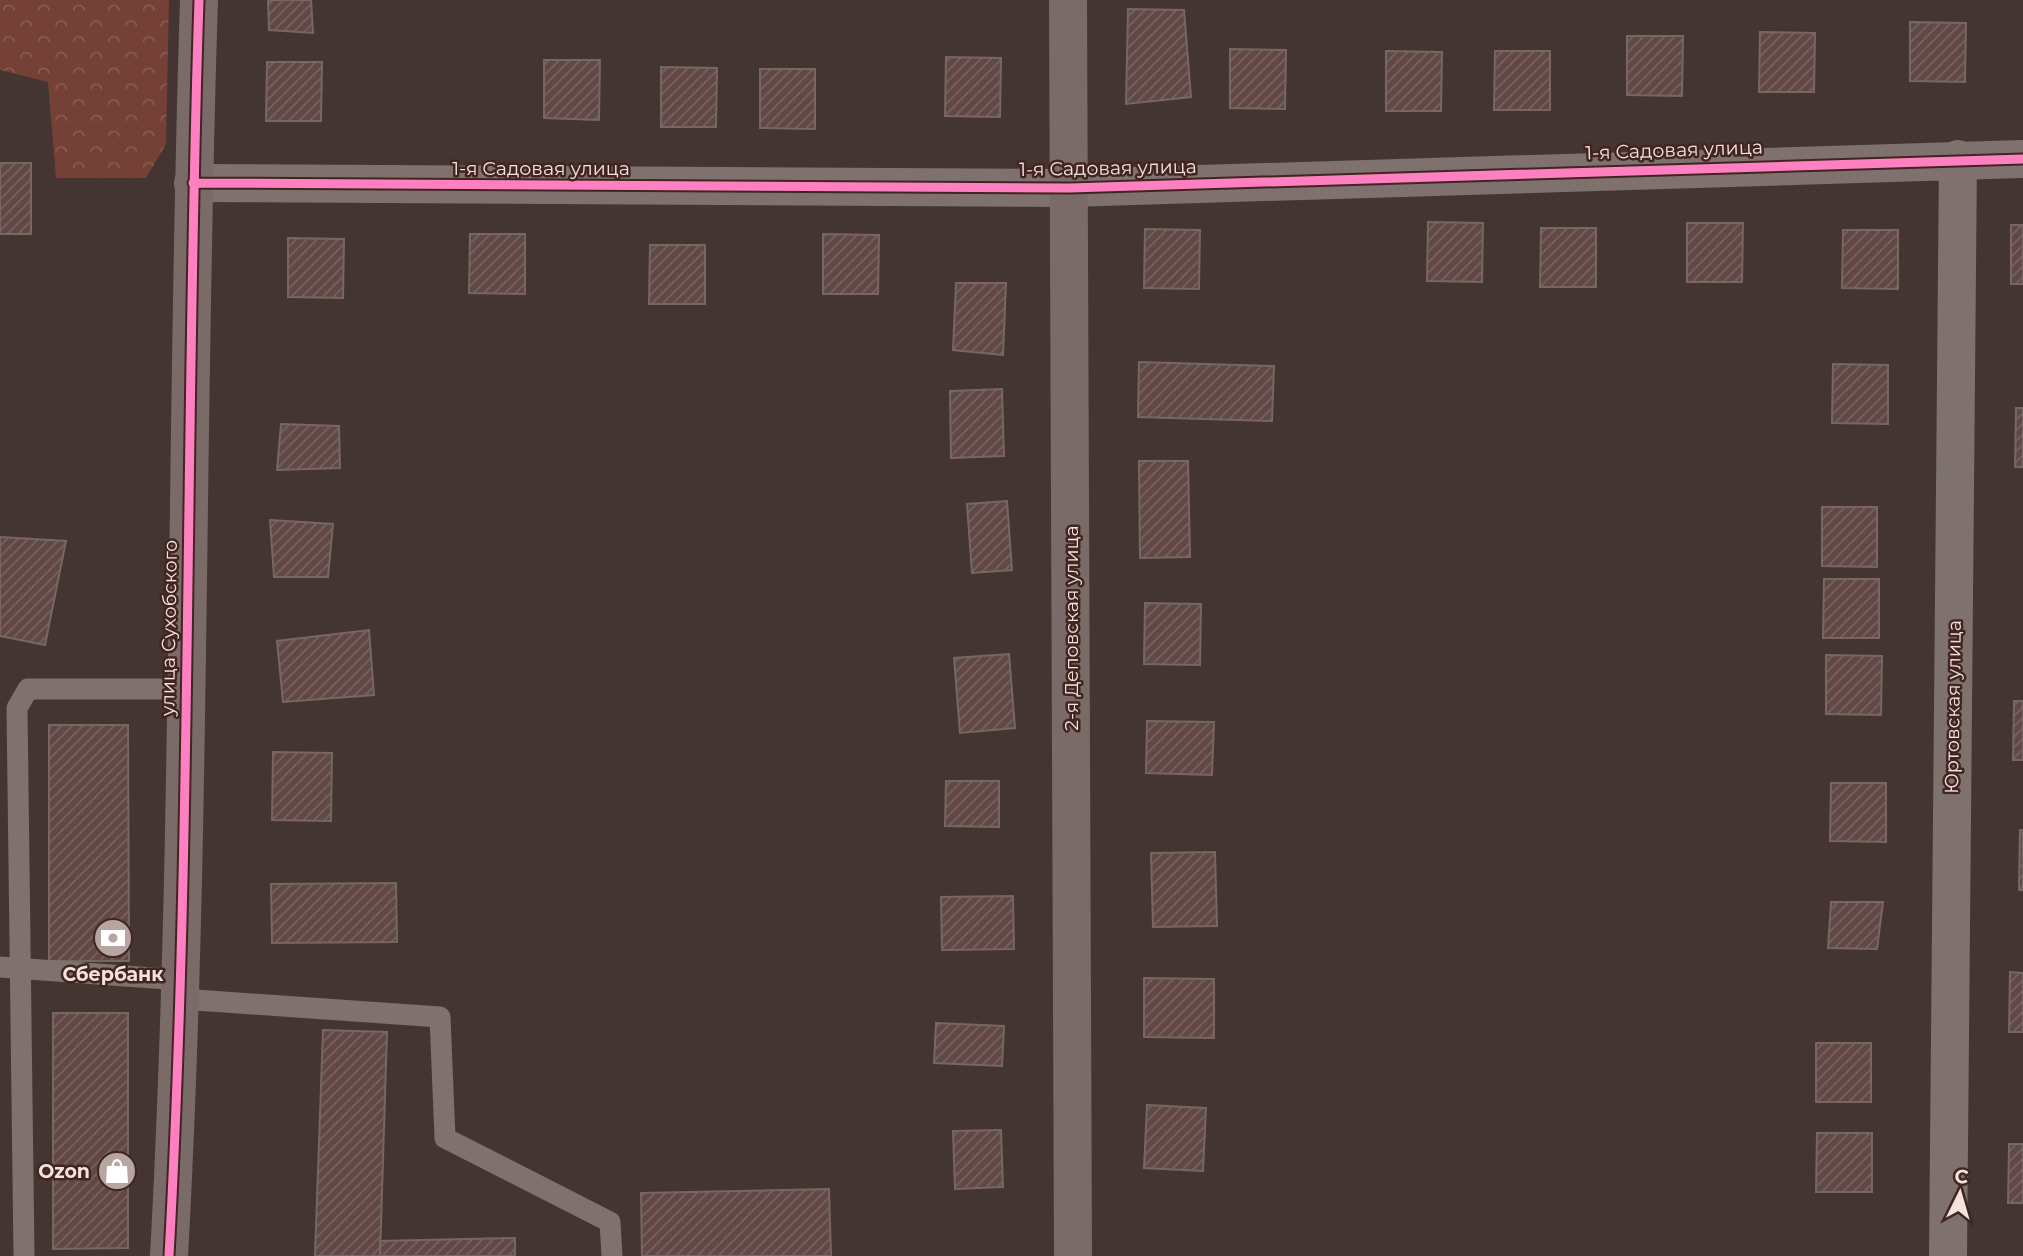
<svg xmlns="http://www.w3.org/2000/svg" width="2023" height="1256" viewBox="0 0 2023 1256" font-family="Montserrat,sans-serif">
<style>
.park{fill:url(#park-crowns)}
.building{fill:url(#building-hatch);stroke:#746764;stroke-width:2}
.lines{fill:none;stroke-linecap:round;stroke-linejoin:round}
.lane{stroke:#7e716e;stroke-width:21}
.street{stroke:#7e716e;stroke-width:38}
.secondary{stroke:#7a6b68;stroke-width:38}
.cycleway-casing{stroke:#412520;stroke-width:13}
.cycleway{stroke:#ff80c0;stroke-width:9}
.labels{text-anchor:middle;dominant-baseline:central;stroke-width:5;stroke-linejoin:round;paint-order:stroke}
.street-label{font-size:19px;fill:#f5e2de;stroke:#412520}
.poi-label{font-size:19px;font-weight:bold;fill:#f5e2de;stroke:#412520}
</style>
<defs>
<pattern id="park-crowns" width="20" height="18" patternUnits="userSpaceOnUse" patternTransform="scale(1.75)"><rect width="20" height="18" fill="#754036"/><path d="M2 6a3 3 0 1 1 6 0M12 15a3 3 0 1 1 6 0" fill="none" stroke="#895b53"/></pattern>
<pattern id="building-hatch" width="6" height="6" patternUnits="userSpaceOnUse" patternTransform="scale(1.75)"><rect width="6" height="6" fill="#614844"/><path d="M-1 1l2-2M0 6l6-6M5 7l2-2" fill="none" stroke="#78625f"/></pattern>
</defs>
<rect width="100%" height="100%" fill="#443532"/>
<!-- park -->
<path class="park" d="M0,0h169l-3,144 -20,34h-90l-8,-96 -48,-12z"/>
<!-- building -->
<path class="building" d="M268,0h43l2,33 -44,-3z
M1128,9l56,1 7,87 -65,7z
M1910,22l56,1 -1,59 -55,-1z
M1760,32l55,1 -1,59h-55z
M1627,36h56l-1,60 -55,-1z
M1230,49l56,1 -1,59 -55,-1z
M1386,51l56,1 -1,59h-55z
M1495,51h55v59h-56z
M946,57l55,1 -1,59 -55,-1z
M544,60h56l-1,60 -55,-2z
M267,62h55l-1,59h-55z
M661,67l56,1 -1,59h-55z
M760,69h55v60l-55,-1z
M0,163h31v71h-31z
M1428,222l55,1 -1,59 -55,-1z
M1687,223h56l-1,59h-55z
M2011,225h12v59h-12z
M1541,228h55v59h-56z
M1145,229l55,1 -1,59 -55,-1z
M1843,230h55v59l-56,-1z
M470,234h55v60l-56,-1z
M823,234l56,1 -1,59h-55z
M288,238l56,1 -1,59 -55,-1z
M650,245h55v59h-56z
M956,283h50l-3,72 -50,-5z
M1139,362l135,4 -2,55 -134,-4z
M1833,364l55,1v59l-56,-1z
M1002,389l2,67 -53,2 -1,-67z
M2016,408h7v59h-8z
M281,424l58,2 1,42 -63,2z
M1139,461h49l2,96 -50,1z
M1007,501l5,69 -40,3 -5,-69z
M1822,507h55v60l-55,-1z
M270,520l63,4 -5,53h-54z
M0,537l66,4 -21,104 -45,-9z
M1824,579h55v59h-56z
M1145,603l56,1 -1,61 -56,-1z
M369,630l5,65 -91,7 -6,-61z
M1009,654l6,74 -55,5 -6,-75z
M1826,655l56,1 -1,59 -55,-1z
M2014,701h9v59h-10z
M1147,721l67,1 -2,53 -66,-2z
M49,725h79l1,236h-80z
M273,752l59,1 -1,68 -59,-1z
M946,781h53v46l-54,-1z
M1831,783h55v59l-56,-1z
M2020,830h3v60h-4z
M1215,852l2,74 -64,1 -2,-74z
M396,883l1,59 -125,1 -1,-59z
M1013,896l1,53 -72,1 -1,-53z
M1831,902h52l-6,47 -49,-1z
M2010,972l13,1v59h-14z
M1144,978l70,1v59l-70,-1z
M53,1013h75v235l-75,1z
M936,1023l68,3 -2,40 -68,-3z
M323,1030l64,2 -7,224h-65z
M1816,1043h55v59h-55z
M1147,1105l59,3 -3,63 -59,-3z
M1001,1130l2,57 -48,2 -2,-58z
M1817,1133h55v59h-56z
M2009,1144h14v59h-15z
M829,1189l2,67h-189l-1,-63z
M515,1238v18h-135v-15z"/>
<g class="lines">
<!-- lane -->
<path class="lane" d="M0,967l181,13
M181,999l259,18 5,121 165,84 2,34
M24,1256l-7,-548 11,-19h157"/>
<!-- street -->
<path class="street" d="M193,183l877,5 953,-29
M1948,1256l10,-1097"/>
<!-- secondary -->
<path class="secondary" d="M1068,0l5,1256
M169,1256c23,-418 16,-837 30,-1256"/>
<defs>
<path id="cycleway" d="M193,183l877,5 953,-29
M169,1256c23,-418 16,-837 30,-1256"/>
</defs>
<!-- cycleway casing -->
<use href="#cycleway" class="cycleway-casing"/>
<!-- cycleway -->
<use href="#cycleway" class="cycleway"/>
</g>
<!-- icons -->
<defs>
<symbol id="bank-disc" viewBox="-11 -11 22 22"><circle r="9.5" fill="#b7a5a2" stroke="#412520"/><path d="M-6-4H6V4H-6ZM0-2.3a2.3 2.3 0 1 0 0 4.6a2.3 2.3 0 1 0 0-4.6Z" fill="#fff"/></symbol>
<symbol id="shop-disc" viewBox="-11 -11 22 22"><circle r="9.5" fill="#b7a5a2" stroke="#412520"/><path d="M-5-2.5h2.3a2.7 3.5 0 0 1 5.4 0H5L5.5 6h-11ZM-1.5-2.5h3a1.5 2.3 0 0 0-3 0Z" fill="#fff"/></symbol>
</defs>
<g fill-rule="evenodd">
<use href="#bank-disc" x="91" y="916" width="44" height="44"/>
<use href="#shop-disc" x="95" y="1149" width="44" height="44"/>
</g>
<g class="labels">
<!-- street labels -->
<g class="street-label">
<text transform="translate(1674 150) rotate(-2)">1-я Садовая улица</text>
<text x="541" y="168">1-я Садовая улица</text>
<text transform="translate(1108 168) rotate(-1)">1-я Садовая улица</text>
<text transform="translate(169 628) rotate(-89)">улица Сухобского</text>
<text transform="translate(1071 628) rotate(-90)">2-я Деповская улица</text>
<text transform="translate(1953 707) rotate(-89)">Юртовская улица</text>
</g>
<!-- poi labels -->
<g class="poi-label">
<text x="113" y="974">Сбербанк</text>
<text x="90" y="1171" text-anchor="end">Ozon</text>
</g>
</g>
<!-- north arrow -->
<g transform="translate(1960 1193) rotate(5)" stroke="#412520" stroke-width="5" paint-order="stroke">
<path d="M0-5L12 26L0 18L-12 26Z" fill="#f5e2de"/>
<text y="-10" font-size="19" font-weight="bold" text-anchor="middle" fill="#f5e2de">С</text>
</g>
</svg>
